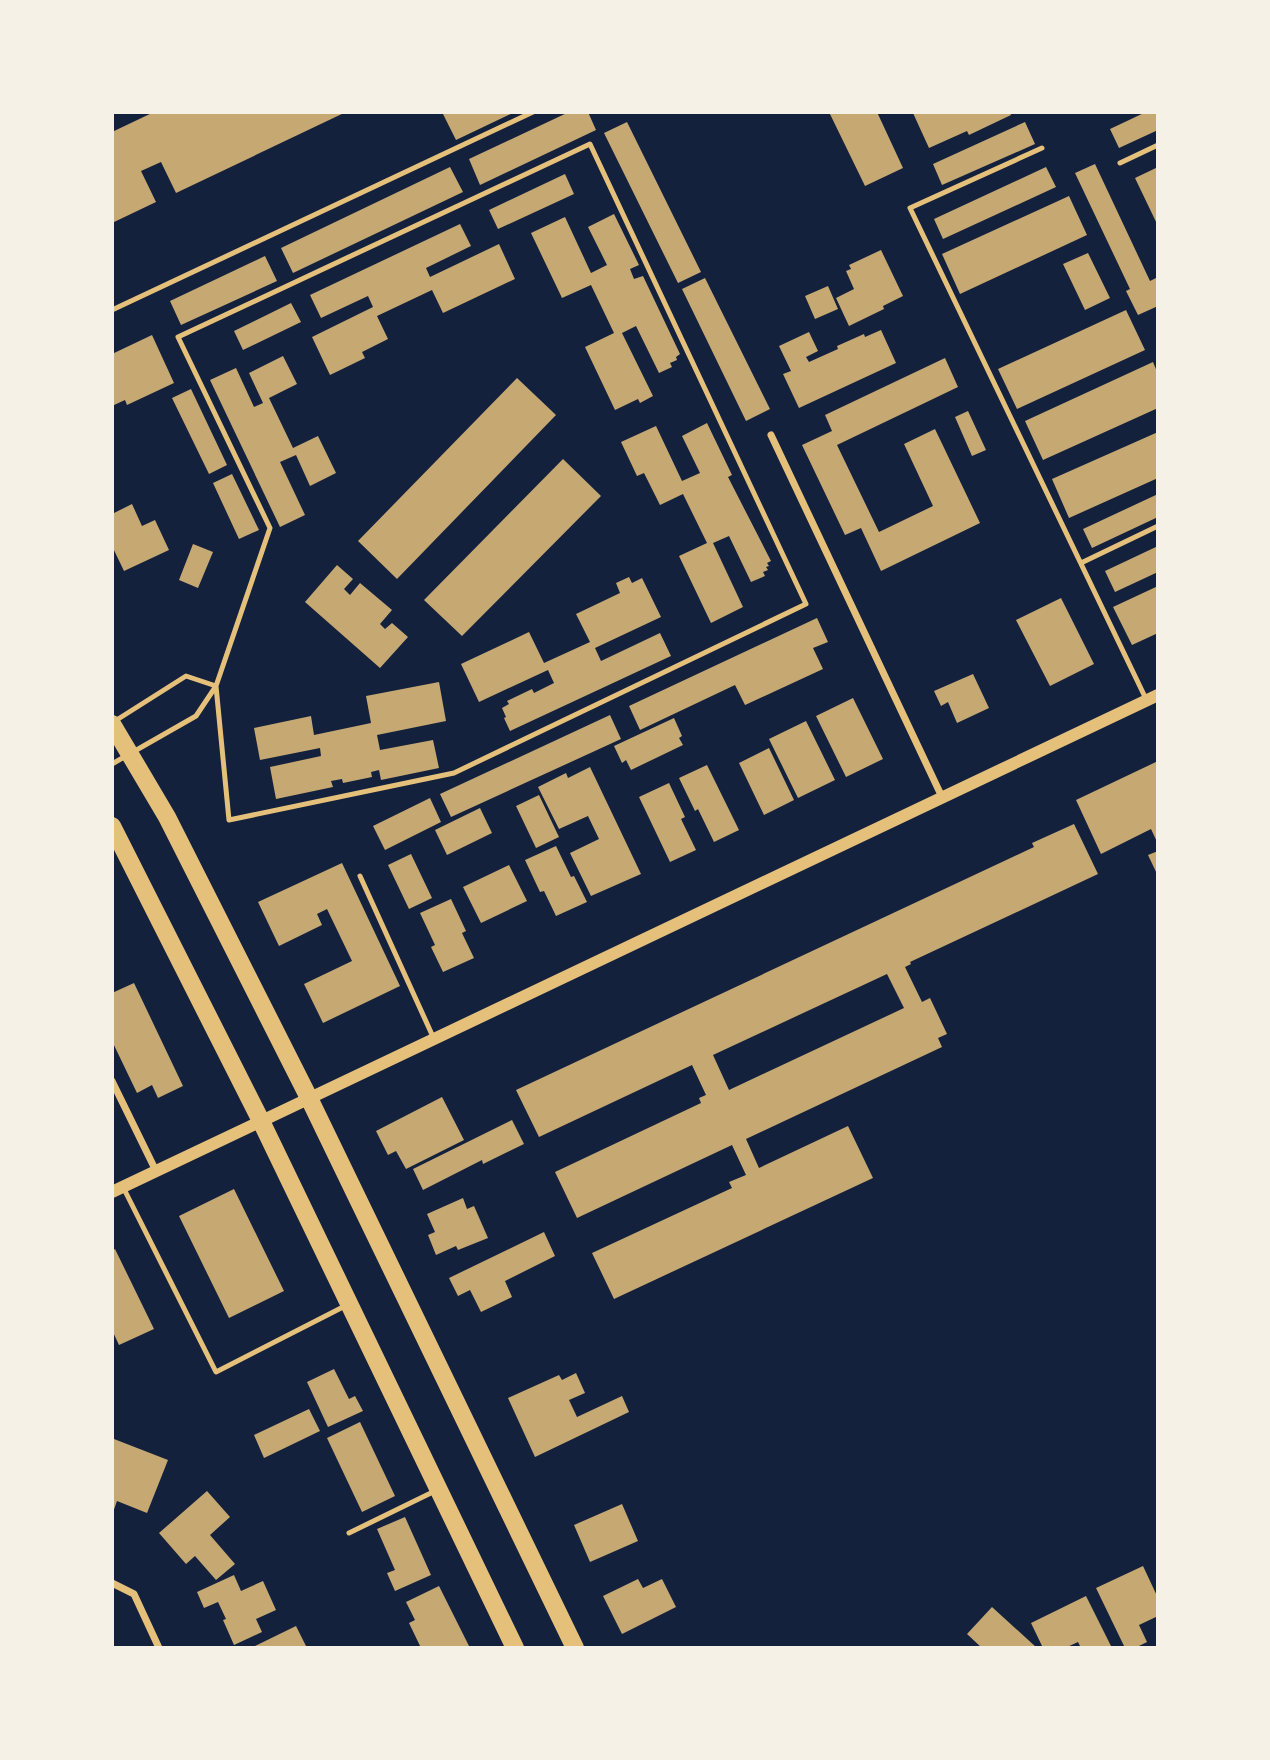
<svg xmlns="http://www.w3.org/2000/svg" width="1270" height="1760" viewBox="0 0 1270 1760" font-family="Signika,sans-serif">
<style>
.building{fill:#c6a872;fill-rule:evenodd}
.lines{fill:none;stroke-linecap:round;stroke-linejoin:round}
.service{stroke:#e5c07b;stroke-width:5}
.minor{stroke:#e5c07b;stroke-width:7}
.tertiary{stroke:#e5c07b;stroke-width:12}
.primary{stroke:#e5c07b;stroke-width:18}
</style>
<rect width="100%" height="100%" fill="#14213d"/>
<!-- building -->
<path class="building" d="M154,112h192l-170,81 -15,-31 -20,9 15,31 -44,21v-91z
M442,112h73l-59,28z
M569,112h19l8,18 -116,55 -11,-26z
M829,112h48l26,56 -38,18z
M915,112h95l1,3 -42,20 -2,-4 -38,17 -16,-35z
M1146,112h12v18l-39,18 -9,-19z
M627,122l74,150 -23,11 -74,-150z
M1025,122l10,22 -93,41 -9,-21z
M1095,164l55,117 8,-4v29l-20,9 -12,-24 4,-2 -55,-116z
M450,167l13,25 -170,81 -12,-25z
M1046,167l10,20 -113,52 -9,-20z
M1158,167v59l-23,-48z
M565,174l9,20 -76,35 -9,-19z
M1069,196l18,39 -127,59 -18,-40z
M614,214l25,51 -9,4 4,10 9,-3 37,78 -4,3 1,3 -7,3 2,4 -13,6 -23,-47 -14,7 31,63 -13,7 -2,-4 -23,11 -30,-63 29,-14 -23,-48 -29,13 -31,-65 34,-16 26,56 16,-8 -19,-38z
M460,224l11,22 -45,22 4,9 69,-33 16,35 -72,34 -11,-23 -55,26 11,23 -26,13 3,6 -35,17 -18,-38 61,-30 -5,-11 -47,22 -11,-23z
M881,250l22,46 -20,10 1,3 -35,17 -13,-28 18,-9 -8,-18 5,-2 -2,-4z
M1088,253l22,45 -25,12 -22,-46z
M265,256l12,25 -96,44 -11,-24z
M705,278l65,131 -24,12 -64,-132z
M828,286l10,23 -23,10 -10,-23z
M291,303l10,19 -58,28 -9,-19z
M1126,310l19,40 -128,59 -19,-40z
M881,330l15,33 -97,45 -16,-34 8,-3 -12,-25 30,-14 9,19 -12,6 3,5 29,-13 -1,-3 27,-12 1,3z
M152,335l22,48 -47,22 -2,-5 -13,6v-52z
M283,356l14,28 -28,14 24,50 25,-12 18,37 -26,13 -14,-31 -16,7 25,53 -25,12 -70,-147 26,-12 18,39 9,-4 -14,-30z
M945,358l13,29 -121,58 42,87 54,-26 -29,-62 31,-15 45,94 -99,48 -20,-43 -16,7 -43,-90 30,-14 -7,-16z
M1153,362l5,12v34l-115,52 -18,-39z
M517,378l39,37 -159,164 -39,-38z
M191,389l36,76 -18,9 -37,-76z
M968,411l18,39 -14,6 -17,-39z
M707,423l25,52 -4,2 43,84 -4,2 2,3 -3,1 2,3 -5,2 2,4 -14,6 -22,-46 -16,7 30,64 -32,16 -32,-67 28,-13 -24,-49 -23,11 -16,-32 -7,3 -16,-34 35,-16 26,55 18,-8 -18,-37z
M1158,432v46l-89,40 -17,-39z
M563,459l38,37 -139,140 -38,-36z
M232,474l27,56 -20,9 -26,-56z
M1158,494v23l-66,31 -9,-19z
M132,504l10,22 13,-6 14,30 -45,21 -12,-25v-32z
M193,544l20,8 -15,36 -19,-8z
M1158,546v26l-43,20 -10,-21z
M337,565l16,14 -9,10 6,6 10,-12 32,27 -12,14 5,5 7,-6 16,14 -28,31 -75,-66z
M629,577l3,6 10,-5 19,39 -66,31 6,13 59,-28 11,23 -161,75 -6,-13 2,-1 -4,-9 7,-4 -2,-3 25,-12 2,4 20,-10 -6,-13 -69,32 -18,-38 68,-32 15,31 46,-21 -14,-28 44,-21 -4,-10z
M1158,586v47l-26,12 -19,-38z
M1061,598l33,66 -44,22 -34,-66z
M817,618l11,24 -15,6 10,21 -78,36 -10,-20 -95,45 -11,-24z
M973,674l16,34 -32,15 -9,-21 -7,4 -7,-15z
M439,682l7,39 -69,14 3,15 53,-10 6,28 -58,12 -2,-10 -8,2 1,5 -29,6 -1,-4 -11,2 2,6 -57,12 -6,-32 51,-11 -1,-8 -60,12 -6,-32 57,-12 3,19 57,-12 -5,-27z
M853,698l30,61 -37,18 -30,-61z
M610,715l11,24 -170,78 -11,-23z
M674,718l8,18 -3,2 4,7 -52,25 -5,-10 -4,3 -8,-17z
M806,721l29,59 -37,18 -29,-59z
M769,748l25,52 -30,15 -25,-52z
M1158,761v83l-7,-15 -50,25 -25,-54z
M707,765l32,65 -25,12 -16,-33 -3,2 -16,-33z
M590,767l51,107 -50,22 -21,-43 29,-14 -11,-23 -29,13 -21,-42 28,-14 2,5z
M669,783l16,34 -4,2 15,31 -26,12 -31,-65z
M539,795l20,42 -23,11 -20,-42z
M430,798l11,24 -56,28 -12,-24z
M480,808l12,25 -45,22 -12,-25z
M1074,824l24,50 -188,88 1,2 -6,3 17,35 8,-4 17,36 -9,4 4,9 -196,92 13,29 89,-42 25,52 -259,121 -22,-46 140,-65 -3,-6 17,-7 -14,-30 -155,73 -22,-46 146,-69 -2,-5 7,-3 -14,-30 -153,72 -23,-47 518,-243 -2,-4zM887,974l17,34 -175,82 -16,-35z
M556,846l15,31 3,-1 13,26 -31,14 -12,-25 -4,1 -15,-32z
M1158,851v25l-10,-21z
M411,854l21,44 -23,11 -21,-44z
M342,863l58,123 -77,37 -19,-39 48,-23 -25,-52 -10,5 5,11 -43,21 -21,-44z
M509,865l18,36 -46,22 -18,-36z
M451,899l15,32 -4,2 12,25 -31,14 -12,-25 4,-2 -15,-32z
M134,983l49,103 -25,12 -6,-13 -15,8 -25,-52v-48z
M442,1097l22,43 -58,29 -10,-18 -8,4 -12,-24z
M512,1120l12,24 -41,20 -1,-4 -59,30 -10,-21z
M234,1189l50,102 -55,27 -50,-102z
M463,1198l4,11 7,-3 14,32 -30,12 -2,-4 -20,9 -8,-20 7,-3 -8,-18z
M544,1232l11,24 -50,25 7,16 -31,15 -11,-22 -12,6 -9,-18z
M115,1249l39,80 -35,16 -7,-15v-79z
M334,1369l15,30 6,-3 8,15 -35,16 -21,-45z
M576,1373l9,20 -16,7 8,17 45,-21 7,16 -94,45 -27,-59 51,-23 3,5z
M309,1409l11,22 -56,27 -10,-23z
M360,1422l35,74 -33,16 -35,-74z
M114,1439l54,21 -21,53 -30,-12 -5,14v-72z
M207,1491l23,26 -20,18 25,29 -19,16 -21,-24 -9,8 -27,-31z
M622,1504l16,37 -48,21 -16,-37z
M405,1517l26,58 -36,16 -8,-18 8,-3 -18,-41z
M1143,1566l15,32v18l-19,9 8,17 -12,6h-10l-29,-60z
M234,1575l7,16 22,-10 13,29 -20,9 6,13 -28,13 -11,-25 3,-1 -8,-17 -14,6 -7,-16z
M638,1579l5,9 19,-9 14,28 -54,27 -19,-38z
M439,1586l31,62h-49l-12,-25 6,-3 -9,-18z
M1086,1596l26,52h-31l-3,-6 -13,6h-22l-12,-25z
M992,1607l45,41h-55l-15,-14z
M296,1626l11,22h-56z"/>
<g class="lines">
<!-- service -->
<path class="service" d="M590,144l216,460 -352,169 -225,47 -13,-134 54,-158 -92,-191z
M1042,148l-132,60 236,491
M1120,163l38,-18
M112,310l421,-198
M1081,563l77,-37
M112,764l84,-48 20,-30 -30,-10 -71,45
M360,876l74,163
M123,1187l93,185 131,-67
M349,1533l86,-42"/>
<!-- minor -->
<path class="minor" d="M771,435l171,362
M112,1081l44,90
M112,1583l22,11 25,54"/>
<!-- tertiary -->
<path class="tertiary" d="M112,1192l1046,-497"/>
<!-- primary -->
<path class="primary" d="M112,724l55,93 142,281 266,550
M112,826l149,295 254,527"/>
</g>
<!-- border -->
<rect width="1270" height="1760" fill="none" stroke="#f6f1e7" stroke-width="228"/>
</svg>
